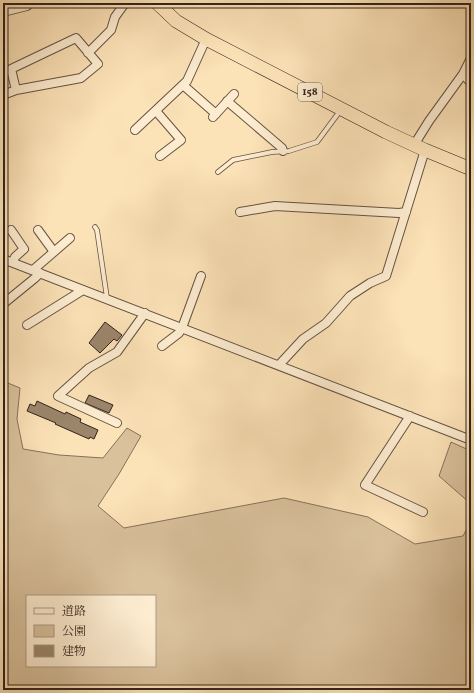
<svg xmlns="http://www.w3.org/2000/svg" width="474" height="693" viewBox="0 0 474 693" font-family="Vollkorn,'Noto Serif JP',serif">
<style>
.green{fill:#d9c19c;stroke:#85725c;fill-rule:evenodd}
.building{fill:#9b866c;stroke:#31221b}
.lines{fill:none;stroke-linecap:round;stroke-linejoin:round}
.service-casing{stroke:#645242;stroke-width:5.5}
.minor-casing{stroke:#645242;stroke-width:10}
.trunk-casing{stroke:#31221b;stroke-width:14}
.service{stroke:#fdecd0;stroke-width:4}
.minor{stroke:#fdecd0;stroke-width:8}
.trunk{stroke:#fce2b7;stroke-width:13}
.labels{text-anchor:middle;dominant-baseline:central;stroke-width:4;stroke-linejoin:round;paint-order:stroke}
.shield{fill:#fdecd0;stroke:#6e5f51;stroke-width:1}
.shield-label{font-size:11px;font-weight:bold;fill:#31221b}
</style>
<rect width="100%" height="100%" fill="#fce2b7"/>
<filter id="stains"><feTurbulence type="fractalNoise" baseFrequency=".005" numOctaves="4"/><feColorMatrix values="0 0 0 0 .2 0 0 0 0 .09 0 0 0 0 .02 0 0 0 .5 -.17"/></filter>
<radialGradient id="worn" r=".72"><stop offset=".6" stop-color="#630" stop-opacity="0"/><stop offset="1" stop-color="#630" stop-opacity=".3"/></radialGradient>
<!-- green -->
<path class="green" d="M3,381l17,7 -3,31 6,30 36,6 44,3 24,-30 14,8 -22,38 -21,32 26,22 160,-30 84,19 47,27 48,-8 8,-15v169h-468zM27,596h128v70h-128z
M451,442l20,9v53l-32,-28z"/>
<!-- building -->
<path class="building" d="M105,322l17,13 -5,6 -3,-2 -14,14 -11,-10z
M89,395l24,10 -4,8 -24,-10z
M37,401l28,13 1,-2 15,7 -1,3 18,8 -4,9 -4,-2 -1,2 -34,-15 1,-1 -29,-12 3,-7 5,2z"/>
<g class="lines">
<defs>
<path id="service" d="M218,172l15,-12 39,-8 17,-1 28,-9 23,-31
M95,227l2,3 10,68"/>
<path id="minor" d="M3,12l24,-6v-3
M88,53l23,-23 4,-13 10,-14
M463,74l8,9
M183,85l33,29
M3,95l13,-5 65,-12 17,-14 -22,-26 -65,31 5,21
M227,101l55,47 1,3
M156,111l25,29 -21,16
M213,117l21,-23
M135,130l52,-49 19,-42
M414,145l15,-24 34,-47 8,-16
M240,212l35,-6 124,7 7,-1
M11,230l13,19 -9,8 -2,5
M38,230l16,22
M3,259l468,181
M33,270l37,-32
M3,304l32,-26 5,-5
M27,325l56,-35
M162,346l17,-13 3,-5 19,-52
M279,365l24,-26 23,-16 24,-27 20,-13 16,-7 39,-126
M410,416l-45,69 58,27
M117,423l-59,-27 31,-28 28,-16 28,-39"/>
<path id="trunk" d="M157,3l19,18 30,18 180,93 39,18 46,19"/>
</defs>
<!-- service casing -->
<use href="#service" class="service-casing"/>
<!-- minor casing -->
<use href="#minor" class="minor-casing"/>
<!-- trunk casing -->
<use href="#trunk" class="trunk-casing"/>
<!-- service -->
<use href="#service" class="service"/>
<!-- minor -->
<use href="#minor" class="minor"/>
<!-- trunk -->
<use href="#trunk" class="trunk"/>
</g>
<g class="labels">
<!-- shield labels -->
<rect class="shield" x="298" y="83" width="24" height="18" rx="3"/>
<g class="shield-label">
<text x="310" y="92">158</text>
</g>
</g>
<!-- margin -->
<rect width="474" height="693" fill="none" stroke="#fce2b7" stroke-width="16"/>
<rect x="4" y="4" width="466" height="685" fill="none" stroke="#31221b" stroke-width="2"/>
<rect x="8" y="8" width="458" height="677" fill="none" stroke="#31221b"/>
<!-- legend -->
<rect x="26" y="595" width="130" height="72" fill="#fdecd0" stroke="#ab9b88"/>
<rect x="34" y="608" width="20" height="6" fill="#fdecd0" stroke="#ab9b88"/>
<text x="62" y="615" font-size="12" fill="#31221b">道路</text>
<rect x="34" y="625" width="20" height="12" fill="#d9c19c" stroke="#ab9b88"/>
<text x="62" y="635" font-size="12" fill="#31221b">公園</text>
<rect x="34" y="645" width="20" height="12" fill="#9b866c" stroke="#ab9b88"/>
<text x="62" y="655" font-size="12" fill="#31221b">建物</text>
<rect width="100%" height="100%" filter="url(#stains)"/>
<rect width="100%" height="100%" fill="url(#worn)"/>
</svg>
